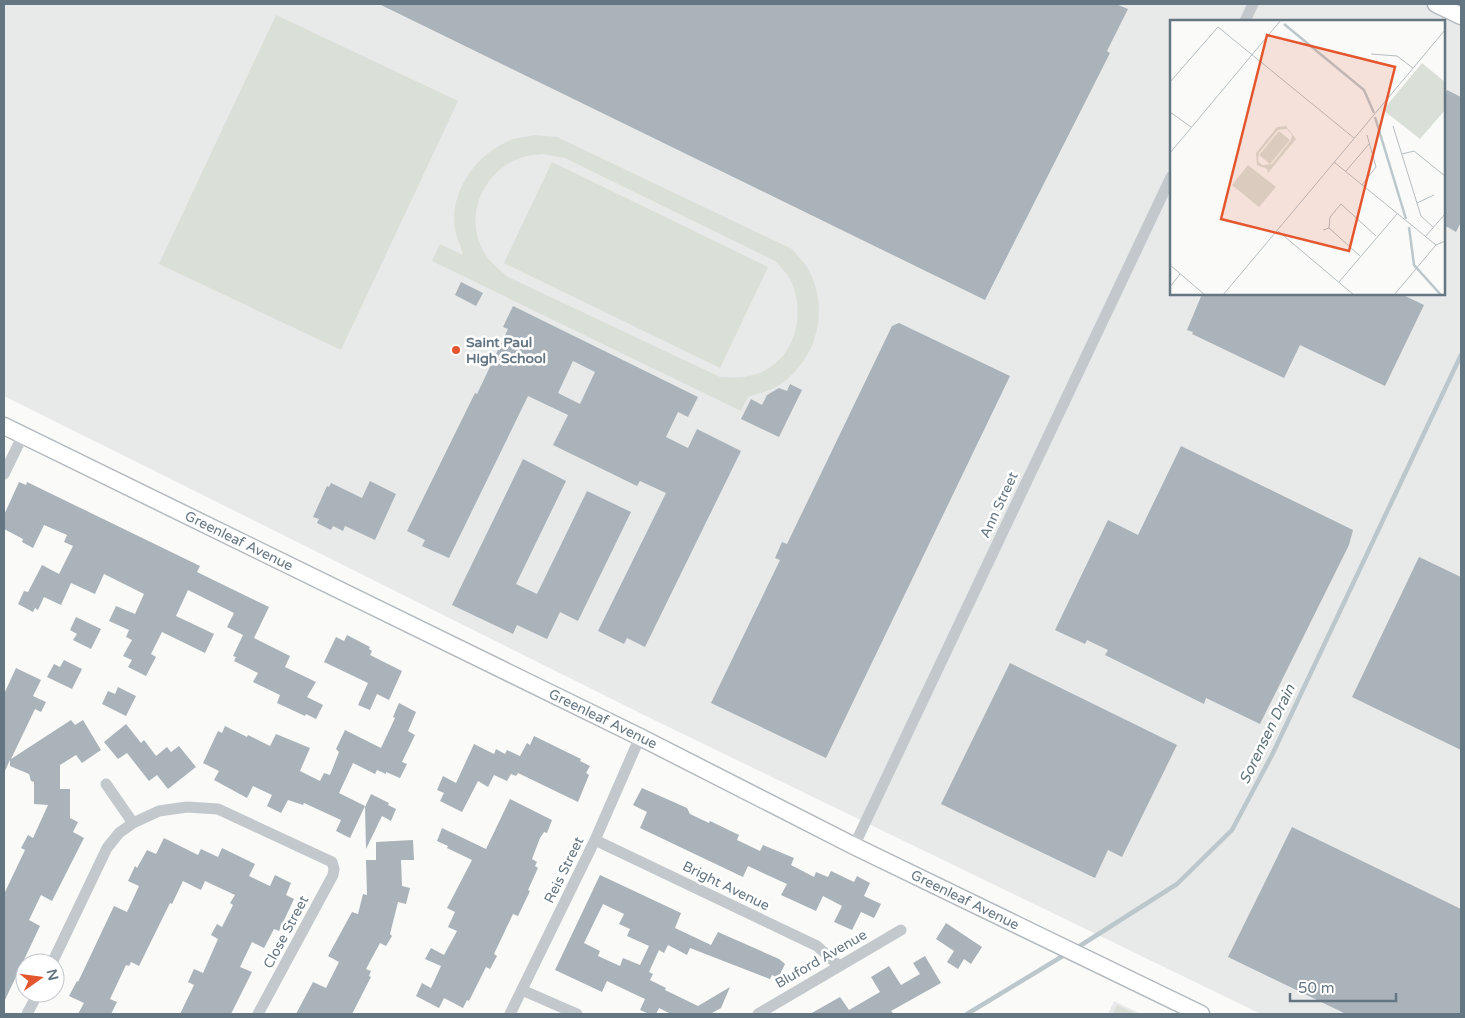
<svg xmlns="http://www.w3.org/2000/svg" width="1465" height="1018" viewBox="0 0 1465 1018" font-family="'Varela Round',sans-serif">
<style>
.built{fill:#e8e9e9;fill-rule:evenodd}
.green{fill:#dadfd7;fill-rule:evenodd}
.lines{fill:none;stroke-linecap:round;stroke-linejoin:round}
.stream{stroke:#bbc7cb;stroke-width:4.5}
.building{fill:#aab3b9;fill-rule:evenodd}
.secondary-casing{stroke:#b3babf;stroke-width:19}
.street{stroke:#c3c8cc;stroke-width:11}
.secondary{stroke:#fff;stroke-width:16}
.poi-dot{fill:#e4572e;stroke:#fff;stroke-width:2}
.labels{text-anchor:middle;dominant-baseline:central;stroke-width:5;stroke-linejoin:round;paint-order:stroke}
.poi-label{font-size:14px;font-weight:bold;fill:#657683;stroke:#fff;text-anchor:start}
.street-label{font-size:14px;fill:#657683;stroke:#fff}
.water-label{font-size:15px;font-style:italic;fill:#60757c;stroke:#fff}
.inset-river{fill:none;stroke:#bbc7cb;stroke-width:2.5}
.inset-road{fill:none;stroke:#b5bdc2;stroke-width:1}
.view{fill:#e4572e;fill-opacity:0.15;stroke:#e4572e;stroke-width:2.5}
.inset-edge{fill:none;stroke:#657683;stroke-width:2.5}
</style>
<rect width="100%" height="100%" fill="#fafaf8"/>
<!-- built -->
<path class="built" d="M4,4h1457v1010h-200l-611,-296 -646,-322zM1171,21h273v273h-273z
M1114,1001l27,13h-33z"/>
<!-- green -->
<path class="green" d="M276,15l182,86 -117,249 -182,-86z
M534,135l23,2 235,112c5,6 11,12 15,18 25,43 9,97 -33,121 -8,4 -18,6 -26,9l-7,14 -309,-150 8,-17 23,11c-2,-9 -7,-18 -8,-26 -6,-38 22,-76 56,-89 7,-3 16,-3 23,-5zM543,154l22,4 210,103c5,6 11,11 15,18 16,32 7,77 -28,93 -14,6 -28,6 -42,5l-212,-100c-11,-9 -21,-17 -27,-31 -16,-35 5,-76 39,-88 7,-3 16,-3 23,-4z
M552,162l216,105 -48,101 -216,-105z
M1117,1005l19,9h-23z"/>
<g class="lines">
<!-- stream -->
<path class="stream" d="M1075,949l102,-65 55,-54 40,-75 189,-400
M967,1014l99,-60"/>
</g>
<!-- building -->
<path class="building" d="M379,4h737l12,5 -21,42 3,2 -125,247z
M1447,90l14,7v125l-5,10 -12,-7v-128z
M461,282l22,11 -7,13 -21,-11z
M1202,294h199l23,11 -39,81 -85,-41 -16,33 -92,-44 1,-2 -6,-2z
M513,306l185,91 -10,20 -10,-5 -12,25 22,11 9,-19 44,22 -96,196 -18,-9 -3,6 -26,-13 68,-138 -26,-12 -3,5 -84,-41 15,-30 -40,-19 -79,162 -27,-12 3,-6 -18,-9 68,-138 2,1 11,-23 20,-42 -5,-2zM573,361l22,11 -15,32 -22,-11z
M899,323l111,53 -184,382 -115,-55 69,-143 -5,-2 7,-16 5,2 105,-218z
M790,384l12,6 -23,47 -38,-18 10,-20 11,6 5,-10 12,-7 8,3z
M1181,446l172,84 -4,15 -89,179 -54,-26 -2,6 -99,-49 3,-5 -21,-10 -2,4 -30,-14 53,-110 30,15z
M523,459l43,22 -50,103 21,10 50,-103 44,21 -53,109 -18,-9 -13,27 -30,-14 -4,9 -61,-29z
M370,481l26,13 -21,46 -30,-14 -2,5 -10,-5 -2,4 -14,-7 2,-4 -6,-2 14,-31 2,1 2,-4 31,15z
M19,482l7,3 1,-3 173,84 -3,6 72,35 -15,31 36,18 -5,11 31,15 -9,15 16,8 -7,14 -10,-5 -1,2 -28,-13 3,-8 -27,-13 5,-9 -24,-12 2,-4 -3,-1 10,-21 -16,-8 7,-14 -46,-23 -12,26 38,18 -9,19 -43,-21 -11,22 5,3 -10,19 -18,-9 4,-7 -9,-4 9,-16 -6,-3 3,-7 -20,-9 7,-15 19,8 9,-20 -40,-20 -9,20 -24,-11 -10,22 -17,-8 -6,13 -3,-2 -2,4 -15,-8 6,-13 4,1 14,-27 17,9 14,-28 -9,-4 3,-7 -23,-10 -11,23 -11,-6 1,-3 -19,-10v-14z
M1419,557l42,20v173l-109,-53z
M76,617l25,12 -10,20 -18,-9 4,-6 -7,-4z
M347,635l23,12 -1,2 3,2 -2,4 32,16 -13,29 -12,-6 -7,16 -12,-5 10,-22 -44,-21 12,-25 8,4z
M64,660l18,9 -10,20 -25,-12 7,-13 6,3z
M1010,663l167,82 -55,112 -14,-7 -13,28 -154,-74z
M16,668l25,12 -8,16 13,6 -5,10 -6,-3 -24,50 60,-39 4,5 8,-5 18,30 -19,13 -6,-8 -16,10v24h10v29l8,4 -5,10 11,6 -32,63 -11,-6 -12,25 11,6 -36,76v-108l21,-44 -4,-2 7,-13 5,3 15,-33 -14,-1v-22l-3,-1 -2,-7 -19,-8v-6l-6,13v-79z
M118,687l18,9 -10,20 -24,-12 6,-13 7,3z
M399,703l17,9 -8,19 7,4 -13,27 5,2 -7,14 -14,-6v2l-9,-4 -2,4 -22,-11 -14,30 26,13 -15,32 -14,-7 5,-11 -37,-17 -1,2 -15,-5 -7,13 -14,-7 5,-11 -19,-9 -6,12 -33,-18 5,-9 -16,-8 15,-32 4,2 3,-7 22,11 1,-2 22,11 6,-12 34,14 -10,23 20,10 4,-8 6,2 9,-23 -3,-3 9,-19 36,18 14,-30 -2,-1z
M126,724l15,19 3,-3 12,16 11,-9 4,5 8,-6 17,21 -28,22 -11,-14 -8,6 -22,-28 -9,6 -14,-17z
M534,736l47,23 -1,2 10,5 -4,7 3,2 -11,27 -60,-29 -2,3 -5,-2 -4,7 -13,-6 -6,12 -10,-6 -16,31 -22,-11 4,-8 -7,-3 6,-14 13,7 18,-39 20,10 2,-5 9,5 2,-4 13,6 7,-13 3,2z
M642,788l45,20 3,6 19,9 1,-2 29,14 -2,5 23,11 3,-6 31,13 -3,7 23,12 2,-5 12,5 3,-6 23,11 3,-6 13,7 -6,13 17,8 -7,14 -13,-6 -9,18 -18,-8 8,-16 -19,-10 -7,15 -35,-16 6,-11 -22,-10 -17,-8 -5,11 -103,-49 7,-16 -14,-7z
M371,794l18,9 -1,2 8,4 -5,12 -9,-5 -16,33 -1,-42z
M510,799l42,21 -5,13 -3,-1 -4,6 -8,21 5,3 -2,4 3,2 -10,22 2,1 -12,25 -5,-2 -19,40 3,2 -7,13 -4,-2 -17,34 -2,-1 -4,8 -19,-10 -5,10 -23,-12 6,-13 9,5 10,-22 -16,-7 6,-11 13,7 13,-24 -9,-4 7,-15 -8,-4 25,-48 -25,-12 1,-2 -11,-5 5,-13 44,21z
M1292,827l169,82v105h-115l-118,-57z
M164,838l34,17 3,-6 17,8 4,-9 33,16 -6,12 21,10 5,-11 16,8 -5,12 8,4 -15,32 -5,-2 -10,19 -12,-6 -12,25 12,5 -21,42h-51l14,-29 -6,-3 6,-13 9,4 15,-34 -7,-4 6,-11 5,3 11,-22 -3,-2 5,-8 -30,-14 -4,9 -18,-9 -11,23 -2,-1 -31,63 -8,-4 -2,4 -3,-1 -16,34 7,3 -6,12h-33l6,-11 -15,-7 8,-15 1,1 36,-76 13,6 12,-26 -11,-5 7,-15 2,2 10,-18 9,4z
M413,840l1,20h-13l1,26 8,2 -4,16 -8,-2 -8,32 2,2 -6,10 -6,-3 -14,26 5,2 -2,5 2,1 -19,37h-56l17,-32 13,6 13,-26 -11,-6 24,-44 6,2 5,-20 4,1 -1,-35h10v-18z
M600,875l81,38 -6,15 36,17 7,-13 61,27 6,5 -7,14 -6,-3 -2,4 -80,-31 -3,7 -19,-10 -4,8 -5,-3 -10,22 4,2 -3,6 16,8 -1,2 33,16 32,-19 -9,21 -9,5 4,1h-45l-12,-6 -3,6h-7l-9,-4 5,-11 -15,-7 -23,-11 -5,11 -47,-22zM603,904l21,10 -5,10 11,5 -3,7 22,10 -9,19 -17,-7 -3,8 -22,-10 2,-5 -16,-8z
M946,923l36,24 -11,17 -7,-5 -6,10 -11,-7 7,-11 -18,-12z
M925,956l16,27 -50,28 3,3h-84l30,-17 9,13 31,-18 -9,-15 18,-11 12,19 19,-11 -7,-11z"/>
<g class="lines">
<defs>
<path id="secondary" d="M1436,4l25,12
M4,426l636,311 214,109 347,168"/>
</defs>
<!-- secondary casing -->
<use href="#secondary" class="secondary-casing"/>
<!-- street -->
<path class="street" d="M1245,21l8,-17
M4,474l19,-39
M133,823l26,-12 28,-4 31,2 114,53 2,7 -1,6 -75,139
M595,840l222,106 22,20
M854,846l317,-669
M52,963l55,-115 12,-15 14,-10 -27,-39
M522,990l55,24
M27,1014l11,-21
M510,1014l85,-174 45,-103
M758,1014l143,-84"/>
<!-- secondary -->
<use href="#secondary" class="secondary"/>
</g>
<!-- markers -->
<circle class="poi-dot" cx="456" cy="350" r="5"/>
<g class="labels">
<!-- poi labels -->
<g class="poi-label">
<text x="466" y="342">Saint Paul<tspan x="466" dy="16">High School</tspan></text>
</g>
<!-- street labels -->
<g class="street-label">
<text transform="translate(999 505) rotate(-65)">Ann Street</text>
<text transform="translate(239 541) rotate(26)">Greenleaf Avenue</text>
<text transform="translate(603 719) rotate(26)">Greenleaf Avenue</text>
<text transform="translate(564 870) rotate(-64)">Reis Street</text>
<text transform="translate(726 886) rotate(26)">Bright Avenue</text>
<text transform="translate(965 900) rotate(26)">Greenleaf Avenue</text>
<text transform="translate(286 932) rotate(-62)">Close Street</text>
<text transform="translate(821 959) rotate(-30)">Bluford Avenue</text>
</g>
<!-- water labels -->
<g class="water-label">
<text transform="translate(1267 734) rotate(-64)">Sorensen Drain</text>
</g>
</g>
<!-- overview -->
<g transform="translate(1170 20)">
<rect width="275" height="275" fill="#fafaf8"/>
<path d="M252,43l23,19v28l-25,29 -37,-29zM116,106l10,13 -28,34 -1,-4 -10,-4 -1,-12 21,-26zM117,109l5,6 -1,5 -19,24 -10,1 -4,-4 1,-8 19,-23zM109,111l11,9 -20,24 -11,-9zM78,145l28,22 -17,20 -27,-22z" fill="#dadfd7" fill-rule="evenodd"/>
<path class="inset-river" d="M114,4l80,66 10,23M205,97l31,102M239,207l5,38 27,30"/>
<path class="inset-road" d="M201,34l26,2 16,12M0,62l48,-55 136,111M0,92l21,15M223,106l28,90 12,11M0,133l111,-133M232,134l12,-3 31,25M164,142l102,83M176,151l23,-27M192,165l14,-18 -9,-32M247,183l17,-8M159,208l1,-11 11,-13 35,32M153,210l6,-2 31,28M108,211l76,64M255,217l20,-23M0,245l35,30M169,262l58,-68M0,267l10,-13M53,275l222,-265M224,275l42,-50 9,-4"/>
<path class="view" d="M97,15l128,32 -46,184 -128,-32z"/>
<rect width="275" height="275" class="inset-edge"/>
</g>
<!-- border -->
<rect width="1465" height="1018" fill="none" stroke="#657683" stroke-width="10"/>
<!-- north arrow -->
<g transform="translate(40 978) rotate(76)"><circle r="24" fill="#ffffff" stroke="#c1c8cd"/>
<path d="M0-4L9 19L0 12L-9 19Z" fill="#e4572e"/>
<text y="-8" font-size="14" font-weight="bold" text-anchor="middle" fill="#657683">N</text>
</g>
<!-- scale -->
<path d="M1290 993v8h106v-8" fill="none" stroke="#657683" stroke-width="2.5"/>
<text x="1298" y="993" font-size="15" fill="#657683" stroke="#ffffff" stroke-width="4" paint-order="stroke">50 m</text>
</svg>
